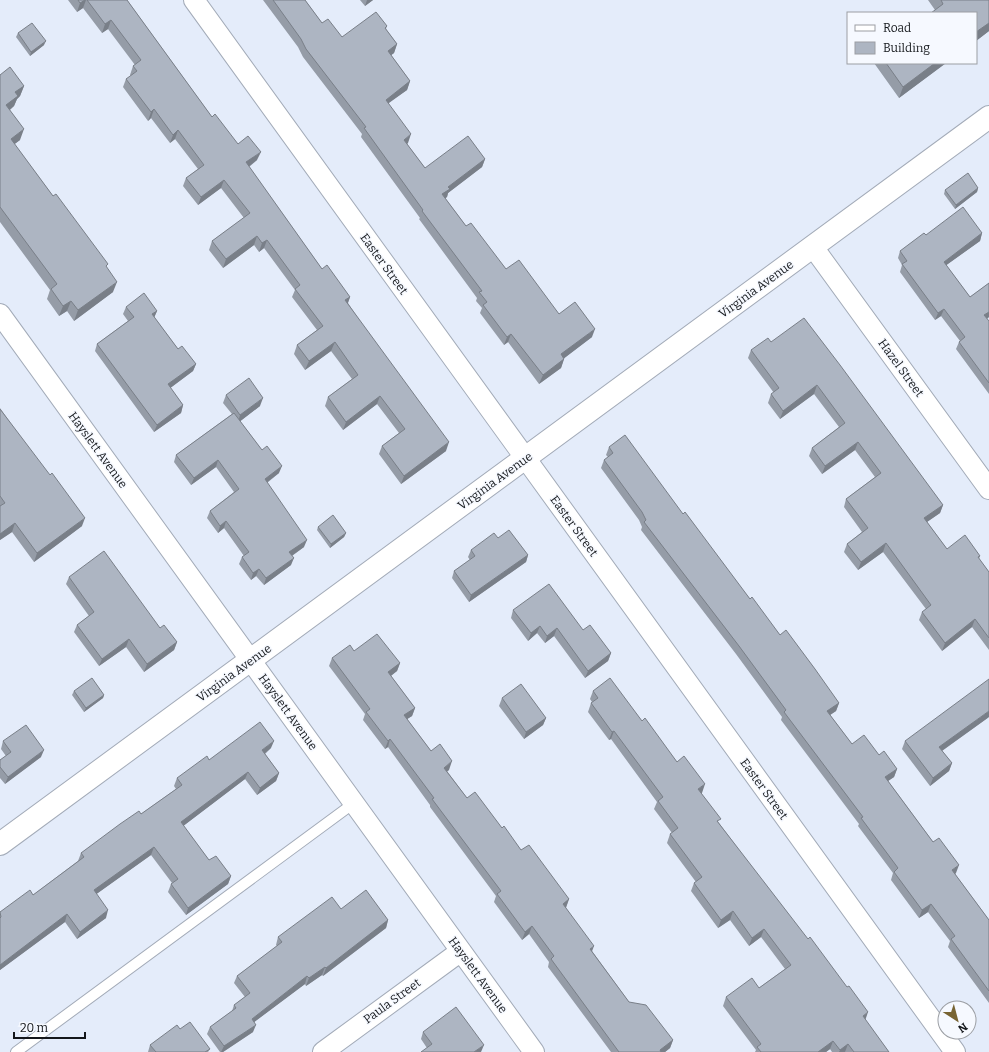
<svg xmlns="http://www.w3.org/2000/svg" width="989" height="1052" viewBox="0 0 989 1052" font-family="Bitter,serif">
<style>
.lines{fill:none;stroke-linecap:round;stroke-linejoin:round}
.service-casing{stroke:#a3abb8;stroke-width:12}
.minor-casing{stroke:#a3abb8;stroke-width:22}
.tertiary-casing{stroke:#a3abb8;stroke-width:24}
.service{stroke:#fff;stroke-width:10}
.minor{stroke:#fff;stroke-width:20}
.tertiary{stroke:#fff;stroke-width:22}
.wall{fill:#959ca7}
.shaded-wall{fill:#797f88}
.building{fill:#adb5c2;stroke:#797f88}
.labels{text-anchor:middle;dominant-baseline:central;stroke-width:3;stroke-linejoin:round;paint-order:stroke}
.street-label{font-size:12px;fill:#13161a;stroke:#f6f9ff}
</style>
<rect width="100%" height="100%" fill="#e4ecfa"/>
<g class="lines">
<defs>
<path id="service" d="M16,1052l338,-249"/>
<path id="minor" d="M194,0l761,1052
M813,247l176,242
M0,314l534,738
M323,1052l138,-101"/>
<path id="tertiary" d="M0,844l989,-727"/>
</defs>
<!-- service casing -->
<use href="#service" class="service-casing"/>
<!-- minor casing -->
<use href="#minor" class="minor-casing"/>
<!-- tertiary casing -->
<use href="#tertiary" class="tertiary-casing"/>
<!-- service -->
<use href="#service" class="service"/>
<!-- minor -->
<use href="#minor" class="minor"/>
<!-- tertiary -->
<use href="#tertiary" class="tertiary"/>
</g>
<!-- wall -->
<path class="wall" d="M68,0h59l85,117 26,27 19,16 -8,7 73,102 28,28 -2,6 98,148 -45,33 -22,-30 3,-8 17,-13 -22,-29 -34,26 -18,-24 3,-9 24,-18 -21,-28 -26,19 -11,-16 3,-9 20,-15 -25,-33 3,-7 -31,-42 -5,4 -5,-7 -31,23 -14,-18 3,-9 32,-23 -23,-30 -23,17 -15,-19 3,-8 12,-9 -23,-30 -5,4 -19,-25 -3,3 -25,-34 3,-8 5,-3 -1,-1 3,-9 2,-1 -27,-36 -6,4 -19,-25 -6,4z
M263,0h42l17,23 20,14 45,-11 -1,3 11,15 -3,9 -3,2 19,26 -3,9 -19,13 20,40 -1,1 18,24 60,-9 -3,8 -34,26 -1,4 -2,1 21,28 40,43 53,45 33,23 -28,21v1l-3,9 -22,16 -31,-42 -4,3 -24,-32 2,-5 -6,-7 1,-3 -58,-79 1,-1 -59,-81 1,-3 -59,-77 -5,-10z
M360,0h13l-8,6z
M928,0h61v31l-13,10v-28l-41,-3z
M18,33l26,12 -14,11 -14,-19z
M874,63h72l-47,35z
M0,75l24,11 -4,10 -3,3 -3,7 -4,4 10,30 -6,4 93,124 6,24 -39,29 -7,-10 -8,5 -12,-17 3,-9 -50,-68z
M978,188l-1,4 -22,17 -11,-15 1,-4z
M982,233l-2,8 -34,24 24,32 19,-14v34l-2,2 2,2v73l-33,-45 3,-7 1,-1 -19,-25 -6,4 -35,-48 2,-7 -4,-7 2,-7 26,-16z
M126,307l31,4 -3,6 24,32 18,15 -3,7 -23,17 13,17 -2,8 -27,19 -59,-81 2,-7 31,-23 -5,-7z
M771,342l172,163 -3,8 -13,9 20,27 33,7 -1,3 10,13v78l-17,-23 -30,24 -23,-31 3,-8 4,-3 -43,-57 -25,18 -14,-18 3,-8 15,-12 -18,-25 2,-8 29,-22 -20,-27 -33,24 -13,-18 3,-8 27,-21 -25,-33 -34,25 -12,-16 3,-9 3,-1 -26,-35 3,-8z
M226,395l34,11 -20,15 39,52 -12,10 37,64 -12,9 -1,9 -27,20 -8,-9 -5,4 -12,-16 3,-7 2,-1 -20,-28 -6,5 -11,-15 3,-7 24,-19 -18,-25 -25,18 -17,-23 2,-7 56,-41 -9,-11z
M0,408l82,118 -48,36 -22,-30 -12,8z
M609,447l74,67 67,85 30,36 59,68 -3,8 -6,4 22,29 27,11 18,14 -3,8 -6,4 68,92 -1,1 34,46v83l-41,-56 2,-6 -22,-29 -9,6 -28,-38 2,-7 -35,-47 1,-2 -78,-104 1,-3 -46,-63 -95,-124 1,-3 -3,-7 -38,-52 3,-8 4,-3 -2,-2z
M318,527l28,6 -2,4 -14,11 -13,-18z
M498,538l30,17 -2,7 -57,40 -17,-24 2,-7 16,-11 -2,-3 3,-7z
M69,577l91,51 17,14 -3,8 -30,22 -18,-25 -27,19 -25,-34 3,-7 12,-9 -23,-32z
M513,610l70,20 28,23 -3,8 -23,17 -31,-42 -9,7 -8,-10 -9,8 -17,-23z
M354,651l46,12 -3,8 -6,5 24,32 -3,8 -5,3 24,32 18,19 -2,1 20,27 35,30 19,22 48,49 -3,9 26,43 37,51 44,38 -3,8 -5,4h-54l-63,-85 1,-5 -20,-28 -7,6 -28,-38 2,-6 -66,-89v-2l-42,-58 -3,2 -22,-29 2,-6 -36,-48 3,-8z
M74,691l30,4 -1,3 -19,14 -12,-17z
M593,691l49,30 35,41 24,31 18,30 170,229h-57l-2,-3 -4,3h-71l1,-2 -33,-44 3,-9 33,-9 26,-19 -24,-32 -12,9 -19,-26 -12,8 -27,-37 3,-8 2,-1 -29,-39 3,-9 2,-1 -18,-24 3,-7 -46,-63 -2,1 -21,-28 3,-9 1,-1 -2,-3z
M502,698l44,20 -3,7 -19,14 -25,-33z
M989,717l-47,34 10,12 -3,8 -19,15 -28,-37 3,-8z
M3,741l38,16 -36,27 -5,-6v-18l6,-4 -5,-7z
M271,748l-6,6 14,19 -3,8 -19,14 -12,-16 -62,47 26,34 22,16 -3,8 -42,31 -18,-23 3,-8 1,-1 -21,-28 -55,39 10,24 -29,21 -12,-17 -65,48v-58l33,-17 45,-34 3,-8 60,-39 35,-25 -2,-3 3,-8 32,-18z
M341,909l47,11 -2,8 -63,48 -1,-1 -16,11 -1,-2 -51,38 -1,10 -30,20h-3l-13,-18 3,-7 22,-16 2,-6 11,-8 -11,-14 3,-7 40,-30 -1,-1 2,-8z
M180,1029l30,20 -2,3h-60l2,-7z
M423,1032l58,20 -54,-4 -6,-9z"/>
<!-- shaded-wall -->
<path class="shaded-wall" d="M85,0h1l-3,8 -6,4 3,-9z
M367,0h6l-8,6z
M111,20l-3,9 -6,4 3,-9z
M989,23v8l-13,10v-9z
M46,41l-2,4 -14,11 1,-4z
M397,44l-3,9 -9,7 3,-9z
M935,63h11l-47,35 4,-11z
M410,81l-3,9 -25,18 4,-8z
M24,86l-4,10 -3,3 -3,7 -12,10 4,-11 9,-13z
M154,109l-3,9 -3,3 3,-9z
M24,129l-4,11 -13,10 4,-11z
M178,130l-3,9 -5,4 3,-8z
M411,134l-3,9 -7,5 3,-8z
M261,152l-4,8 -14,11 3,-9z
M485,159l-3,8 -34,26 -1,4 -8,6 3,-9 6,-7z
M224,180l-3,8 -23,17 3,-8z
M978,188l-1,4 -22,17 1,-4z
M982,233l-2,8 -39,28 3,-7z
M257,236l-3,9 -31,23 3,-9z
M267,240l-3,8 -5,4 3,-9z
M117,282l-4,10 -39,29 4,-11z
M350,297l-3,8 -2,-5z
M71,301l-4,10 -8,5 4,-10z
M944,309l-3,7 -6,4 3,-7z
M157,311l-3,7 -2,-4z
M989,312v5l-7,5 2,-7z
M595,329l-3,8 -34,26 3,-9z
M511,334l-3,8 -4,3 3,-8z
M335,342l-4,9 -26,19 4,-9z
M564,359l-3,9 -22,16 4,-9z
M196,364l-3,7 -28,21 3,-8z
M817,385l-3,9 -34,25 3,-8z
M380,396l-3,8 -34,26 3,-8z
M263,398l-3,8 -22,17 2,-8z
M183,405l-2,8 -27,19 3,-7z
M449,442l-3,9 -45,33 3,-8z
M858,442l-3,8 -33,24 3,-8z
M218,460l-2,7 -25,18 3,-7z
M282,466l-3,7 -17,13 3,-7z
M943,505l-3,8 -19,13 3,-8z
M85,518l-3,8 -48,36 3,-9z
M226,521l-2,7 -6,5 2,-7z
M15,523l-3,9 -12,8v-6z
M346,533l-2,4 -14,11 1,-4z
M307,540l-3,7 -17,12 2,-7z
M886,543l-3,9 -25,18 3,-8z
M528,555l-2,7 -57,40 2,-7z
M294,558l-3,7 -27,20 2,-7z
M259,569l-3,7 -5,4 2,-7z
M975,619l-3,8 -30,24 3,-8z
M540,626l-3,7 -9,8 3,-8z
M557,628l-3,8 -9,7 2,-7z
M129,639l-3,8 -27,19 3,-7z
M177,642l-3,8 -30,22 3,-8z
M611,653l-3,8 -23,17 3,-7z
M400,663l-3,8 -12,9 3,-8z
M104,695l-1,3 -19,14 2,-4z
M839,703l-3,8 -12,8 3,-8z
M415,708l-3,8 -11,7 3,-8z
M989,711v6l-53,38 3,-8z
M546,718l-3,7 -19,14 2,-7z
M614,731l-3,8 -2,1 3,-8z
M390,739l-2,8 -3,2 3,-8z
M274,741l-3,7 -12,10 3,-8z
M44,750l-3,7 -36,27 3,-7z
M452,761l-3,9 -8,6 3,-8z
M952,763l-3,8 -19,15 3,-8z
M897,769l-3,8 -12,8 3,-8z
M248,772l-3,7 -67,51 3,-8z
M279,773l-3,8 -19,14 3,-7z
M705,784l-3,9 -7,4 3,-8z
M154,847l-3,8 -60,43 3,-8z
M959,865l-3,8 -6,5 2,-8z
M231,876l-3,8 -42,31 2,-7z
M569,899l-3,8 -6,5 3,-8z
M931,904l-3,8 -9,6 3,-8z
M108,910l-2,8 -29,21 3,-7z
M733,911l-3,9 -12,8 3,-8z
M67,914l-2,8 -65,48v-5z
M388,920l-2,8 -63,48 3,-8z
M532,926l-3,8 -7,6 3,-8z
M764,929l-3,8 -12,9 3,-8z
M594,946l-3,8 -1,-5z
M325,967l-3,8 -16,11 3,-8z
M307,976l-2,8 -56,42 3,-7z
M868,1012l-3,9 -2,-5z
M256,1025l-3,7 -30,20h-2l3,-6z
M673,1040l-3,8 -5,4h-6l1,-2z
M833,1041l-3,8 -4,3h-8z
M848,1044l-3,8h-6l1,-2z
M484,1045l-3,7h-7z"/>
<!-- building -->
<path class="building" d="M78,0h7l-5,3z
M87,0h40l85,117 3,-3 23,30 10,-8 13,16 -15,10 76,107 5,-4 23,32 -5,3 104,142 -45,34 -22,-30 23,-17 -25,-33 -34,26 -18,-25 30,-22 -23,-33 -26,19 -12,-16 26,-19 -28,-37 5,-4 -33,-45 -5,3 -5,-7 -31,23 -14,-18 38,-28 -26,-33 -23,17 -15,-19 18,-13 -26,-35 -5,5 -19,-26 -3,3 -25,-33 11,-8 -4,-5 8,-6 -30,-40 -6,4z
M273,0h32l17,23 6,-4 14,18 34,-25 11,14 -2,2 12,16 -9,7 22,30 -24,19 25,34 -7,6 21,28 43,-32 17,23 -37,28 2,2 -8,5 24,32 5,-3 35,46 13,-9 40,54 16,-12 20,27 -34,25 3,5 -21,16 -32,-41 -4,3 -24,-32 4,-3 -8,-10 3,-1 -60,-80 1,-1 -59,-82 2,-1 -60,-78 -5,-10z
M941,0h48v23l-13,9v-19h-45l12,-9z
M32,23l14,18 -15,11 -13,-19z
M886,63h49l-32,24z
M10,67l14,19 -9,6 3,4 -12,9 18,24 -13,10 42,57 3,-2 52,70 -2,2 11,16 -39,28 -7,-9 -8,5 -12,-17 6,-5 -57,-77v-132z
M968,173l10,15 -22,17 -11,-15z
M963,207l19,26 -38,29 26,35 19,-14v29l-5,3 5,6v62l-30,-41 6,-5 -21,-28 -6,4 -36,-49 5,-3 -7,-10 24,-18 2,2z
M144,293l13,18 -5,3 26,35 4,-3 14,18 -28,20 15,21 -26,20 -60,-81 37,-27 -8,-10z
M804,318l36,47 103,140 -19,13 23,31 18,-14 15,21 -2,1 11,15v66l-14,-19 -30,24 -23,-31 9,-7 -45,-62 -25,19 -14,-18 21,-16 -22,-29 35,-26 -23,-31 -33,24 -13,-18 33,-25 -28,-38 -34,26 -12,-17 8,-6 -28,-38 17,-12 3,4z
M249,378l14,20 -23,17 -14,-20z
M0,409l50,66 2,-2 33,45 -48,35 -22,-30 -15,11v-28l5,-3 -5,-7z
M234,413l28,37 5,-4 15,20 -17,13 42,61 -18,12 5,6 -28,20 -7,-9 -6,4 -11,-16 7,-5 -23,-31 -6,5 -10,-15 29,-22 -21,-29 -24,18 -18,-23z
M625,435l58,79 2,-2 65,87 2,-2 28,38 6,-5 29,39 24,34 -12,8 25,33 12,-9 15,20 5,-4 13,18 -12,8 48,65 6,-4 20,27 -7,5 37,50v71l-38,-52 4,-3 -24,-32 -9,6 -28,-38 4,-4 -37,-50 2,-1 -79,-105 2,-2 -47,-64 -95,-124 2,-2 -4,-8 -38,-52 9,-7 -4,-6z
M333,515l13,18 -15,11 -13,-17z
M509,530l19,25 -57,40 -17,-24 21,-15 -4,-6 23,-17 4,5z
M104,551l56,77 4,-3 13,17 -30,22 -18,-25 -27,20 -25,-34 17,-13 -25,-35z
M549,584l34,46 7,-5 21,28 -23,18 -31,-43 -10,8 -7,-10 -9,7 -18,-23z
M377,634l23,29 -12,9 27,36 -11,7 27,36 9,-7 12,17 -8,7 23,30 8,-6 27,36 2,-2 17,24 8,-5 40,54 -6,5 31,42 -4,3 39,53 17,3 27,35 -13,10 1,2h-42l-68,-93 3,-3 -22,-30 -7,6 -28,-38 4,-3 -69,-92 2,-1 -44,-59 -2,2 -22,-29 4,-3 -38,-51 18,-13 4,6z
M92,678l12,17 -18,13 -12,-17z
M610,678l32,43 3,-3 32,44 7,-6 21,28 -7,5 23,30 -4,2 91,118 2,-2 37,50 2,-1 19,26 -5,4 26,36h-35l-6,-8 -8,6 -7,-9 -15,11h-57l-4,-5 4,-3 -35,-47 26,-19 7,10 32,-23 -27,-36 -12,9 -19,-27 -12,9 -27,-37 8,-6 -32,-43 8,-6 -20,-27 5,-4 -49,-66 -2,1 -21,-29 7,-5 -5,-7z
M989,679v32l-50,36 13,16 -19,15 -28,-37z
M521,684l25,34 -20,14 -24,-34z
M260,722l14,19 -12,9 17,23 -19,15 -12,-16 -67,50 28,38 7,-4 15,20 -43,32 -17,-24 7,-5 -24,-32 -60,43 14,20 -28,22 -13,-18 -67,51v-47l1,-1 -1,-5 30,-22 3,5 51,-38 -3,-4 39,-29 19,-13 2,3 41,-29 -5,-7 30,-22 2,4z
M26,725l18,25 -36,27 -8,-10v-7l11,-8 -8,-11z
M366,890l22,30 -62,48 -1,-1 -16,11 -2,-2 -55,43 4,6 -32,21 -14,-19 26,-19 -2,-3 16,-12 -13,-17 45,-34 -4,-5 54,-40 9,12z
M456,1007l28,38 -10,7h-53l11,-8 -9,-12z
M190,1022l20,27 -5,3h-49l-6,-7 27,-20 3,4z"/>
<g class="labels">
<!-- street labels -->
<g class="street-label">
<text transform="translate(384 264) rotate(54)">Easter Street</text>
<text transform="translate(756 289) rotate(-36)">Virginia Avenue</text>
<text transform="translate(901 368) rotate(54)">Hazel Street</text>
<text transform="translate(98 450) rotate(54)">Hayslett Avenue</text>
<text transform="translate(495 481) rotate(-36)">Virginia Avenue</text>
<text transform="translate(574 526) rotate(54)">Easter Street</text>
<text transform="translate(234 673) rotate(-36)">Virginia Avenue</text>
<text transform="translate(288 712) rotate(54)">Hayslett Avenue</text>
<text transform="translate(764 789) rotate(54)">Easter Street</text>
<text transform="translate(478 975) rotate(54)">Hayslett Avenue</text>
<text transform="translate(392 1001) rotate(-36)">Paula Street</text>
</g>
</g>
<!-- legend -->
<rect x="847" y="12" width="130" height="52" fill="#f6f9ff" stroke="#9b9ea3"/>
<rect x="855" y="25" width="20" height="6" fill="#ffffff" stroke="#9b9ea3"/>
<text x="883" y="32" font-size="12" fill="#13161a">Road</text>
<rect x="855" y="42" width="20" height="12" fill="#adb5c2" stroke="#9b9ea3"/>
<text x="883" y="52" font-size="12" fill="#13161a">Building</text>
<!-- north arrow -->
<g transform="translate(957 1020) rotate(144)"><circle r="19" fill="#f6f9ff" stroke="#9b9ea3"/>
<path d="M0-3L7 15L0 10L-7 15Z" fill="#786433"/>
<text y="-6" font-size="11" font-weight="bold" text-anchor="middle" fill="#13161a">N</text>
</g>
<!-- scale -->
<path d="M14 1032v6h71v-6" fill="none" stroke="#13161a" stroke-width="2"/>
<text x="20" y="1032" font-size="12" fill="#13161a" stroke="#f6f9ff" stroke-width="3" paint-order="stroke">20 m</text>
</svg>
